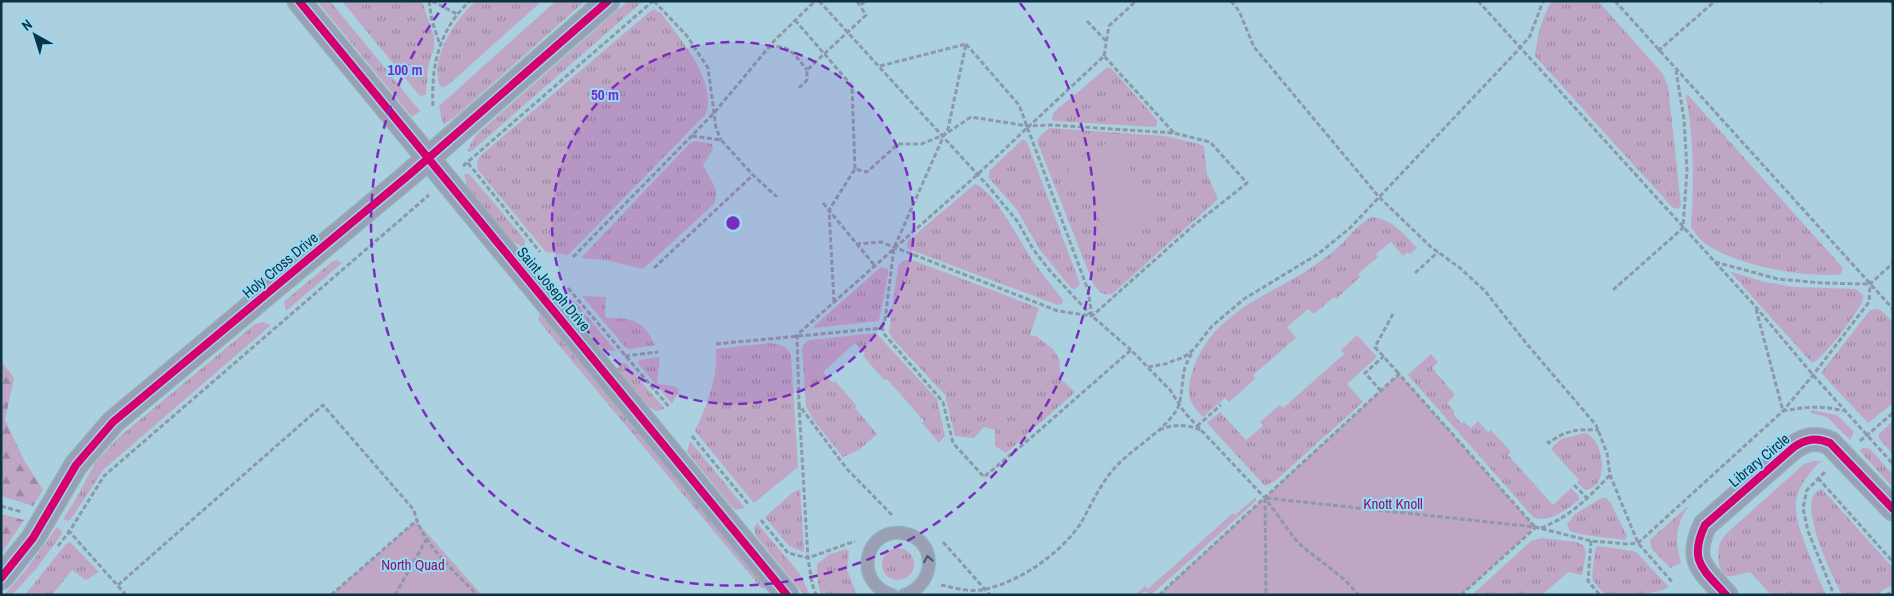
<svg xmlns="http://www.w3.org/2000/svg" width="1894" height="596" viewBox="0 0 1894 596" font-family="'Archivo Narrow',sans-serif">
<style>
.grass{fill:url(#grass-tufts)}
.forest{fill:url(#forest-firs)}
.green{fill:#bfa6c4}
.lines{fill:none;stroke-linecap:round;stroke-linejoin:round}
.lane-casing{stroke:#8fafbb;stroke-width:14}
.street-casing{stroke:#8fafbb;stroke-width:25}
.path{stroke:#8d99a9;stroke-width:3;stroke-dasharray:5 2.5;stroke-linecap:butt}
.lane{stroke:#9b9fb3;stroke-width:11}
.street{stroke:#9b9fb3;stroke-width:22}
.cycleway-casing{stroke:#95d9f6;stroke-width:11}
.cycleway{stroke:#d6006c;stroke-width:8}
.oneway{stroke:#3e5969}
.ring{fill:none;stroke:#7b2cbf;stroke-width:2.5;stroke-dasharray:9 6}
.labels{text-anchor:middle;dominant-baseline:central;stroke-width:4;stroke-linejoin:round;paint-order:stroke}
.street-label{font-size:15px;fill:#0c3341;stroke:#95d9f6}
.park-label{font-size:15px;fill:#8c1663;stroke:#95d9f6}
.centre{fill:#7b2cbf;stroke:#95d9f6;stroke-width:2.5}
.ring-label{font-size:15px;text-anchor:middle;font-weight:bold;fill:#7b2cbf;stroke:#95d9f6;stroke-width:4;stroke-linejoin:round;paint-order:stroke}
</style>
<defs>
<pattern id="grass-tufts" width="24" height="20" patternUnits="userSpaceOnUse" patternTransform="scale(1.25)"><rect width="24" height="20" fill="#bfa6c4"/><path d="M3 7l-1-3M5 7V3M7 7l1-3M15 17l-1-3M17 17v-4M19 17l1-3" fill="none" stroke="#9a88a1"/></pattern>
<pattern id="forest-firs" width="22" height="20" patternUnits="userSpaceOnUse" patternTransform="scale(1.25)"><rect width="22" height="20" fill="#bfa6c4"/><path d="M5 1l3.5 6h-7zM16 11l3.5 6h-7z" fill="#9a88a1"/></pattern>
</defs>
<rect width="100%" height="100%" fill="#abd0e0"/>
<!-- grass -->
<path class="grass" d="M317,1h13l90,110 -8,6z
M342,1h80l12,36v11l-6,19 -2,27 -3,2 -4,-1z
M476,1h66l-94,84 -4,2 -4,-1c-11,-26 16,-69 36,-85z
M556,1h29l-130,116 -12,8 -4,-19z
M628,1h15l-169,148 -4,3 -3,-1 9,-16z
M1552,1h46l65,73 5,12 13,120 -3,3 -6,-2 -137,-151c2,-18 7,-40 17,-55z
M653,9l8,4c19,26 56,67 45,101l-138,141 -22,-3 -68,-82 -1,-9 3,-5z
M1108,67l4,2 45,51v5l-3,2 -101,-6 -1,-3 2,-6z
M1688,95l155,173 -2,6c-35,5 -114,-10 -140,-34 -4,-4 -7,-9 -10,-13 3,-44 3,-87 -5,-131z
M1049,128l116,8 34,8 5,2 3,28 11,25 -106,95c-10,2 -14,-3 -19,-11l-56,-142 3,-5z
M1022,140h2l3,2 53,142 -5,5 -4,-1 -31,-38 -23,-40 -28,-32v-7z
M695,141l17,3 1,5 -10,16c6,14 18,24 11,39l-71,65 -38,-9 -24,-2 109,-115z
M464,174h5l3,3 52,62 1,6 -3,2 -10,-6 -45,-55z
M975,184c20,7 45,58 57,76 10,14 21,27 31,40l-1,4 -4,1 -150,-56 -1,-5 2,-4z
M1372,217c20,2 32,17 45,31l-7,6 -2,-2 -5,4 -12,-14 -15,12 2,3 -20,17 2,3 -24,22 -2,-2 -20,17 -6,-5 -21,18 9,11 -43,37 2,4 -26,23 -4,-4 -22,19c-15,-15 -17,-23 -11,-44 18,-59 72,-75 119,-105 8,-6 17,-12 24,-18 13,-11 22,-26 37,-33z
M336,260l6,3 -56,48 -2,-9 3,-3 45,-37z
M904,260l11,1 124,47 -9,27 6,1 17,13 6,10 2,20 14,13 -69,61 -11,-7v-16l-11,-3 -10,11 -19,-2 -10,-41 -53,-57 -3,-6 9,-66z
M881,267l5,1 2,2v5l-9,46 -65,7v-2z
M1732,272l32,10 32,5 60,2 7,6v5c-5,12 -40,60 -51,63l-81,-90z
M582,296l24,1 -1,19 2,2c27,0 36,2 48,27l-25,4 -4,-1z
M566,300l8,1 3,3 39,47 -14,-1 -39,-48z
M1876,309l6,2 11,12v80l-25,20 -47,-50 49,-63z
M540,314l225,273 -3,2 -224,-269z
M262,322l9,3 -168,145 -32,49 -4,2 -4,-2 13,-20 19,-36 24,-26 136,-113z
M876,333l61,66 8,37 -6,7 -17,-20 2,-2 -37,-42 -3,1 -21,-24 2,-2 -10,-11 -32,29 10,11 2,-2 22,25 -2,2 22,26 -18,16 -16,7 -31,-39 -6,-12 -4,-58 5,-7 4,-1z
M1357,335l20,22 -30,27 16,18 -88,79 -10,5 -58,-63 13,-11 26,28 17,-14 -3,-4 20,-17 3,3 61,-54 -3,-4z
M770,343c9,1 17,3 21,12l7,112 -44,36 -59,-72c12,-26 23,-52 21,-82z
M1431,354l7,8 -6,6 23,27 -8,8 7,8v4l7,8 3,-1 7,6 7,-7 10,11 3,-2 20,22 -3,3 45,50 18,-17 7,7 1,5c-12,9 -31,24 -46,17l-125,-142z
M660,357l-3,27 17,2 5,3 -1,4 -6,11 -34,-41 1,-3z
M625,363l40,46 -9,2 -7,-4 -32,-38 2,-5z
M1811,410l26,5 17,17 -4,8 -23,-23 -16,-4z
M1893,421v34l-14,-17v-4z
M1585,433c20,6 25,56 0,57l-8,-7 2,-3 -28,-31 10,-10z
M690,441l55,67 -9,2 -4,-3 -45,-55z
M1862,448h3l6,2 22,25v13l-33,-37z
M1814,461h7c-33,33 -29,49 -13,91 6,14 11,29 18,43h-55l-21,-23c-6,1 -16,5 -23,4 -10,-3 -10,-25 -7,-33 1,-3 5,-7 7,-10l77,-69z
M800,489l4,63 -15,-6 -24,-29 27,-24z
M1822,489l71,79v17l-12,6 -2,4h-37c-8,-16 -50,-99 -20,-106z
M1256,497v4l-105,94 -6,-4 -4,4h-6l10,-9 3,3 85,-76 2,2z
M1602,498h4l4,4 17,34 -2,4c-11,-2 -45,-4 -54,-9 -2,-1 -3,-4 -4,-7l8,-10z
M1688,506c-13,22 -13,33 -7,57l-11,5 -18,-19 -2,-9z
M757,523l43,51 10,21h-6l-47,-58c-3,-5 -4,-9 0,-14z
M57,527l5,4 -1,4 -25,34 -24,26h-8l21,-24z
M1541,538l36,4 7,4 2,7 -4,22 -14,-3 -26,23h-70l59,-54z
M70,542l29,30 -13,8 -14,-10 -20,25h-27l40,-50z
M1598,546l35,5 4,2 32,34c-16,9 -44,8 -64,8l-12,-14 -1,-4 3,-28z
M882 564a16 16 0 1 1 32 0a16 16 0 1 1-32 0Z
M846,549l3,2 -2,19 10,25h-36l-3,-12 -1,-19 13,-10z"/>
<!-- forest -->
<path class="forest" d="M1,361l13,17 -9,42 20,42 18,28 -10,16 -32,-10z
M1,514l23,6 -23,34z"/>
<!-- green -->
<path class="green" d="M1112,140l46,75 -45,28 -46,-76z
M1399,374l136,153 -74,68h-302z
M416,521l66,74h-151z"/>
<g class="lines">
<defs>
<path id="lane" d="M892,595c-40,-13 -27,-67 10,-62 36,5 35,52 2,62"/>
<path id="street" d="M299,1l488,594
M1,578l32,-40 43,-73 37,-43 296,-247 199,-174
M1726,595c-23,-26 -38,-34 -21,-70l89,-78c12,-8 22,-10 36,-4l63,66"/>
</defs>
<!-- lane casing -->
<use href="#lane" class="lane-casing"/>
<!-- street casing -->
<use href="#street" class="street-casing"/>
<!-- path -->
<path class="path" d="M429,1l3,20 8,24
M432,1l25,13
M654,1l33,35 21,32 8,60 5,12
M819,1l170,186 29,35 15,27 17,22 42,45 39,34
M857,1l3,5 5,-5
M1231,1l8,10 15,36 125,150 52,50 29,21 25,23 41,52 70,82 11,28 3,22 28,68 35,40
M1478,1l277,305 58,69 80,89
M1615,1l278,308
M1890,1l3,3
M1820,3l2,-2
M795,20l57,66 3,83
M1087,21l19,20
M966,44l53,61 69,185 4,26
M769,47c21,-3 26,8 38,23
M1658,51l57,-50
M1104,56l5,-30 27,-25
M880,66l86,-22
M799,88l8,-8v-10l59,-55 -6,-9
M433,106c-2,-40 6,-77 37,-105
M692,136l29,4 32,35 24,22
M468,163l72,89
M463,166l190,-165
M823,203l52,63
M856,244l25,-2 177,69 34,5
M573,257l141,-144 60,-72 41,-40
M1715,262l63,17 44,4 47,1
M654,268l99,-93
M1415,273l23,-21
M568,288l102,120
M1613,290l70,-62 4,-58 -3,-51 -8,-48
M834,302l-5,-92 26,-41 12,3 31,-28h23l23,-9 27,-18 57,9 24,-1 122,8 36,9 37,41 -53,42 -102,91
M1756,309l27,102c20,-4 40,-6 60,0
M1393,314l-18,33 24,27
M882,328l3,-8 9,-72 50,-113 4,-6 18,-85
M716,344l166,-16 3,7 58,67 10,41 31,34 49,-41 98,-86 39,40 15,23 80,85 33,45 47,37 14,15
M625,356l33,-4
M1148,367l17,-3 19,-7 10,-8 18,-23 32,-27 74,-45 32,-26 170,-180 10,-12 13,-35
M1381,391l-16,-18 19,-17
M799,405l9,153 4,25 4,12
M1197,426l24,-21
M1159,430c15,-6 26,-6 42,0
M692,436l57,69
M1547,441l2,2c16,-13 29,-14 50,-13
M1860,441l33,-28
M1825,472l-18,18 -4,18 5,23 26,64
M1818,478l75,84
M1574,485l14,14
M1265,498l1,97
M1266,498l269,29 56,14 38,3 9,-1 145,-132 30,-36 56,-73 1,-18 23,-21
M1,506l21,6
M892,515l-45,-46 -48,-64 -2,-70 181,-161 126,-118 70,77
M761,520l27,33 20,5 47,-17
M1541,528c29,-11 48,-31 69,-53
M68,530l58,65
M1591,541l-3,40 12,14
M943,542l47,53
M58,546l11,-14 35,-56 325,-281
M118,585l205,-180 91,105c7,34 40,60 63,85
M941,585c14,3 31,8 45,4 35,-8 75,-36 95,-66 10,-18 18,-36 31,-52 18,-22 48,-36 64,-60 6,-9 6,-29 8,-40 2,-8 6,-14 9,-21
M331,595l85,-74
M395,595l31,-55
M1159,595l240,-221 136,153
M1461,595l74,-67
M1886,595l7,-4"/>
<!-- lane -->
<use href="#lane" class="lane"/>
<!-- street -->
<use href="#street" class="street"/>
<defs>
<path id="cycleway" d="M299,1l488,594
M1,578l32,-40 43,-73 37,-43 296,-247 199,-174
M1726,595c-23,-26 -38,-34 -21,-70l89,-78c12,-8 22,-10 36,-4l63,66"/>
</defs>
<!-- cycleway casing -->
<use href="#cycleway" class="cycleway-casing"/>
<!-- cycleway -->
<use href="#cycleway" class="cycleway"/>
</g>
<!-- one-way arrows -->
<defs><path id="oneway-chevron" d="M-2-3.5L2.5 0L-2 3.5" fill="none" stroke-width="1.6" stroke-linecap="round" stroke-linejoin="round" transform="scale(1.25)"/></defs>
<use class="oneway" href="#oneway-chevron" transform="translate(928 559) rotate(-100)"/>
<!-- distance rings -->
<circle cx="733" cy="223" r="181" fill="#7b2cbf" fill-opacity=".12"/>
<g class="ring">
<circle cx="733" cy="223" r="181"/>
<path d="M1020 3A362 362 0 1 1 446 3"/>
</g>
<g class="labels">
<!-- street labels -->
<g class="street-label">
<text transform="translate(280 265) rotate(-40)">Holy Cross Drive</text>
<text transform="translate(554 289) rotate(50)">Saint Joseph Drive</text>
<text transform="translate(1759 460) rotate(-40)">Library Circle</text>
</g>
<!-- park labels -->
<g class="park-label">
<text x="1393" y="503">Knott Knoll</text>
<text x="413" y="564">North Quad</text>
</g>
</g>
<circle cx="733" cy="223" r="8" class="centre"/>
<g class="ring-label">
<text x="405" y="75">100 m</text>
<text x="605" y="100">50 m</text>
</g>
<!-- border -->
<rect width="1894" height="596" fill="none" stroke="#0c3341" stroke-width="5"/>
<!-- north arrow -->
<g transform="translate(35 35) rotate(321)" stroke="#95d9f6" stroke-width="4" paint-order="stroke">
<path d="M0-4L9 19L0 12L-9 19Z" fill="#0c3341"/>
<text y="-8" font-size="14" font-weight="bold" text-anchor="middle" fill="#0c3341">N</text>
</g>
</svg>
